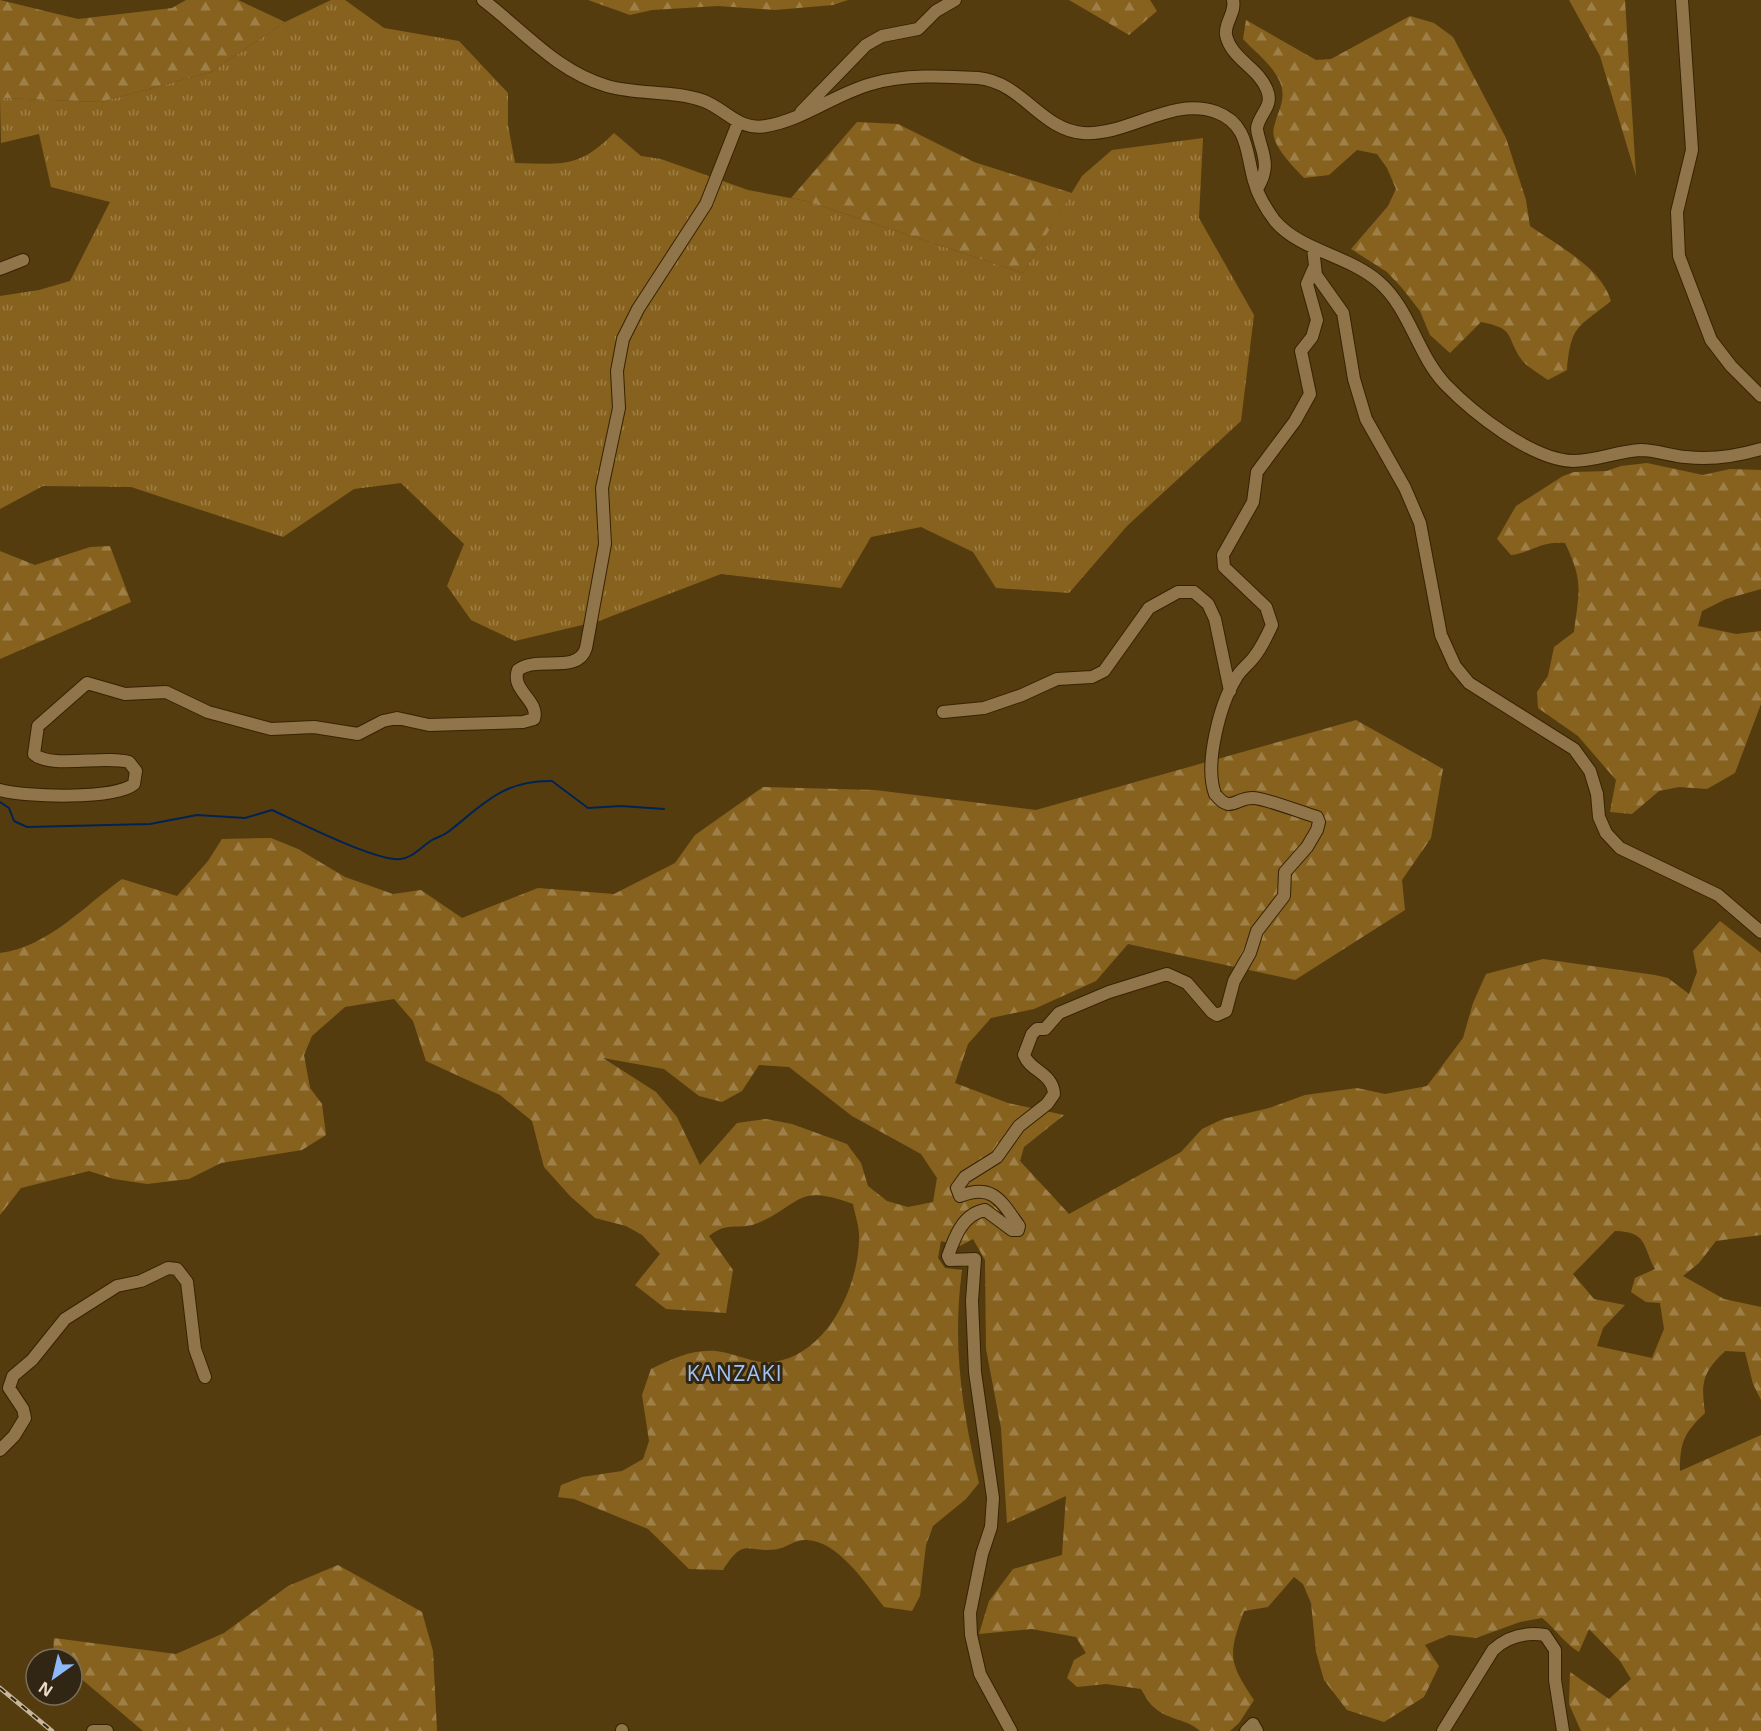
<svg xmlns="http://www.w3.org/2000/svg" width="1761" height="1731" viewBox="0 0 1761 1731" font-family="'Open Sans',sans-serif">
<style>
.grass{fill:url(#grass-tufts)}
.forest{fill:url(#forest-firs);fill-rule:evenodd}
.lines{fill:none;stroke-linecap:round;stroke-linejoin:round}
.stream{stroke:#002355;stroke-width:2}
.minor-casing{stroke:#362302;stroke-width:14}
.minor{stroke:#90744a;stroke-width:12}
.rail-casing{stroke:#c8b69b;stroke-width:4.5}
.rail{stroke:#312513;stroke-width:2;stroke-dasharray:7;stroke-linecap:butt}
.labels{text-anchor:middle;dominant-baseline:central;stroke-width:6;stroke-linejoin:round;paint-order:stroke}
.quarter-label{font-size:21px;letter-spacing:1.5px;fill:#a1c3f5;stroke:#312513}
</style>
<defs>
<pattern id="grass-tufts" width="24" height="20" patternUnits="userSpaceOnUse" patternTransform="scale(1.5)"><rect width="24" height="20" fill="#87621f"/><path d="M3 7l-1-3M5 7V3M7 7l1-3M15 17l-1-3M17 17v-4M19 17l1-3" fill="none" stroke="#9e7f48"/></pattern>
<pattern id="forest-firs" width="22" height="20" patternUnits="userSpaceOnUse" patternTransform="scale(1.5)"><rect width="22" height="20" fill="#87621f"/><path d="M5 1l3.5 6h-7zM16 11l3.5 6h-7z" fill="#9e7f48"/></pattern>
</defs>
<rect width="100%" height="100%" fill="#553c0f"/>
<!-- grass -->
<path class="grass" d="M331,0h14l39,28 75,13 49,52v32l7,38c47,1 63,6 99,-30l27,23 20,3 87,31 58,11 217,72 59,-97 30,-26 91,-12 -4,80 55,97 -13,106 -114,105 -58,67 -73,-5 -23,-36 -52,-25 -50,10 -30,51 -120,-14 -122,47 -84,20 -44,-21 -24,-34 17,-42 -63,-61 -47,6 -71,48 -152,-50 -88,-1 -43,23v-213l39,-6 31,-9 40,-79 -59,-15 -12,-53 -38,9 -1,-45 101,4 110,-30 74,-50z"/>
<!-- forest -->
<path class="forest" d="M0,0l78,19 94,-11 14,-8h52l47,22 -74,50 -110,30 -101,-4z
M588,0h260l-15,5 -58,5 -57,-4 -66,4 -22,5z
M1069,0h81l7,11 -28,24z
M1569,0h56l11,176 -36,-120z
M1410,16l24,7 19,14 53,101 20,62 4,26c28,20 71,41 81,75 -33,27 -40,23 -44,69l-19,10c-8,-6 -21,-13 -27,-21 -16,-24 -5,-30 -40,-37l-31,31 -20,-18 -10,-24 -18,-23 -15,-16 -36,-23 37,-43 8,-17 -9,-21 -10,-14 -20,-4 -28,25 -25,3c-11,-12 -35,-34 -30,-51 4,-17 13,-28 6,-45 -8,-18 -24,-29 -37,-43l3,-19 70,40 15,-1z
M857,122l41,2 76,38 98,31 -49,80 -217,-72 -15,-3z
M1647,463l56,12 27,-6 31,1v119l-35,10 -24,12 -4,15 38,8 25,-3v73l-26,69 -28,16 -28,-2 -20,4 -27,23 -22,-2 6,-32 -38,-44 -40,-28 -1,-16 11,-16 6,-29 20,-15c5,-41 10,-50 -9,-89 -26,-2 -31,9 -54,12l-14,-16 19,-33 47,-30 11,-4 33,-1 14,-5z
M110,546l21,56 -131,57v-108l35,14 55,-18z
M1356,720l87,49 -12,69 -29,42 3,30 -110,70 -167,-36 -32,37 -62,28 -43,9 -23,26 -13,39 53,20 56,12 -40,32 -4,14 49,53 112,-62 21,-23 21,-10 46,-11 36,-13 52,-7 28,6 42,-8 36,-48 10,-35 13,-29 57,-15 112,16 13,3 21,16 8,-22 -4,-21 27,-30 41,32v282l-45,6 -17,22 -16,13 41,23 37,8v93l-8,-16 -8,-32 -20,-1c-23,22 -24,32 -20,62 -21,20 -25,29 -25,58l81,-36v296h-180l-12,-27 1,-32 39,27 22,-20 -11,-18 -31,-32 -10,23c-14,-8 -23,-23 -37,-34l-22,4 -44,16 -27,-3 -24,10 14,21 -15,31 -40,25 -37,-12 -23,-30 -8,-28 -5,-49 -8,-19 -9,-7 -26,30 -24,4c-16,44 -16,50 10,89l-15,23 -9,8h-30c-13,-12 -31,-11 -44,-22 -6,-4 -11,-13 -15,-20l-35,-5 -29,3 -10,-9 7,-18 12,-7 -10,-16 -44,-8 -53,5 10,-33 24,-32 49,-14 4,-59 -59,27 -6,-95 -15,-79 -1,-89 -12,-21 -13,7 -19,-5 -3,17 7,10 17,2c-10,75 0,140 17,213l-13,16 -33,27 -7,19 -6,51 -8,15 -28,-4c-18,-23 -47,-68 -79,-67 -10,0 -18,7 -27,9 -31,5 -33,-14 -55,21l-34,-1 -41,-40 -74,-30 -16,-2 3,-12 21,-8 40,-6 21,-12 6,-18 -7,-46 9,-26c21,-10 41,-20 65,-18 19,2 40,14 58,11 53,-8 84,-74 85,-122 1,-12 -4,-25 -6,-36 -57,-21 -51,0 -95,19 -19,8 -29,-3 -49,13l24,34 -7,43 -60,-4 -31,-24 25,-31 -18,-19 -16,-9 -31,-8 -25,-22 -26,-29 -12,-46 -32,-26 -74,-34 -13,-40 -19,-22 -49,8 -33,29 -8,19 6,33 12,16 4,31 -24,15 -81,13 -32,16 -42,5 -33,-5 -25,-8 -68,17 -21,27v-262c48,-6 84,-47 122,-74l55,17 31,-35 14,-22 49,-1 27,11 47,28 48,17 28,-4 41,28 76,-30 76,6 61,-31 20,-28 68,-48 112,3 161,20zM603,1058l61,11 35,27 23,6 20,-11 17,-26 30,2 63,49 69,38 16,24 -4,24 -25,5 -21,-6 -19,-15 -7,-23 -14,-19 -55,-20 -26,-5 -29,4 -37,42 -23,-48 -21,-25zM1615,1231c33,1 27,14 40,38l-20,9 -4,14 15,10 14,1 4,26 -12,29 -55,-12 6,-18 22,-23 -31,-6 -21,-25z
M338,1565l84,47 11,39 4,80h-294l-71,-60v-12h-14l-5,-5 1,-16 122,16 48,-21 64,-47z"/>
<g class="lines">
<!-- stream -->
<path class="stream" d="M0,802l9,6 5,13 13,6 123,-3 47,-9 48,3 27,-8c24,11 105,52 128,49 13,-1 21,-12 32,-19 5,-3 11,-4 16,-8 36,-28 55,-52 104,-51l36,27 33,-2 43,3"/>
<defs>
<path id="minor" d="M483,0c41,31 73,71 124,86 31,9 67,4 97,15 23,9 35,30 62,25 37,-6 69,-32 105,-42 32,-10 74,-8 107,-6 44,4 63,52 105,55 45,3 89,-37 133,-21 33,12 30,42 38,69 4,15 12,28 21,40 26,30 73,34 104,61 31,27 38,72 66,102 28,29 87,76 128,77 23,0 45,-10 68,-11 15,0 30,6 45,7 24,3 51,-1 75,-8
M1233,0c3,13 -9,23 -7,35 5,24 33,33 41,55 7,16 -8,24 -10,38 0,4 2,10 3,14 6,19 8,29 -3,47
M1682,0l10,150 -15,62 2,44 32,84 20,26 30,30
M801,112l65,-67 16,-9 36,-7 18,-18 19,-11
M1313,248l3,27 27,38 11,66 12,40 39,69 15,35 21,112 14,31 14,17 105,66 16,22 7,23 2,23 7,16 14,15 98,47 43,37
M0,269l23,-9
M943,712l41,-4 38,-13 35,-16 35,-2 12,-6 45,-63 29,-16h16l14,12 7,15 15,72
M0,790c25,7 114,10 134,-6l2,-13 -7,-9c-24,-7 -79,7 -95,-8l4,-28 49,-43 38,11 41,-2 42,20 63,17 43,-2 44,7 25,-13 14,-3 32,7 94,-3 11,-3c6,-18 -24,-29 -16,-49 19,-15 60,5 68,-22l19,-104 -3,-56 17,-80 -2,-37 6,-32 15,-30 68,-105 32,-81
M0,1450l14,-14 11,-18 -2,-9 -14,-21 4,-12 19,-16 33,-41 52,-33 24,-5 27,-13 9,1 10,13 8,67 10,28
M93,1731h14
M622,1731v-1
M1011,1731l-31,-57 -9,-39 -1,-22 12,-59 9,-27 2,-29 -18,-126 -3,-71 3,-42 -25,1 -2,-4c7,-20 15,-42 37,-46l27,20h6l1,-4c-18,-25 -26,-43 -59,-30l-3,-8 8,-11 32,-20 22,-31 28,-22 7,-10c-1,-21 -24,-23 -30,-39l8,-21 5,-5h8l14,-16 50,-21 58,-18 20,9 25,29 5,3 9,-4 8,-30 16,-28 7,-22 27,-35 1,-24 22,-25 10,-17 2,-8 -2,-5c-14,-4 -52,-19 -64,-19 -19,0 -22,16 -38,-4 -11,-30 5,-90 21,-116 4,-8 13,-14 18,-21 8,-10 13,-21 18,-32l-6,-18 -42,-40 -1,-12 30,-53 4,-30 38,-51 15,-27 -9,-43 11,-14 5,-17 -10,-36 7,-16
M1246,1731l7,-7 4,7
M1443,1731l50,-81c15,-14 33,-18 52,-15l10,15v30l8,51"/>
</defs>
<!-- minor casing -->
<use href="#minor" class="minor-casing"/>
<!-- minor -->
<use href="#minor" class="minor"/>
<defs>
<path id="rail" d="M0,1688l52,43"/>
</defs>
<!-- rail casing -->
<use href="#rail" class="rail-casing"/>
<!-- rail -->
<use href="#rail" class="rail"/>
</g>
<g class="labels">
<!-- quarter labels -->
<g class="quarter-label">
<text x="735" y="1373">KANZAKI</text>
</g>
</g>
<!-- north arrow -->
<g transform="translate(54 1677) rotate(214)"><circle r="28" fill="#312513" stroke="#7b6e5a" stroke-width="1.5"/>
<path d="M0-4.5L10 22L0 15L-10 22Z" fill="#8cb9fc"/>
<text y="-9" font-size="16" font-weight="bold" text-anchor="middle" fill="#eadbc5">N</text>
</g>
</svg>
